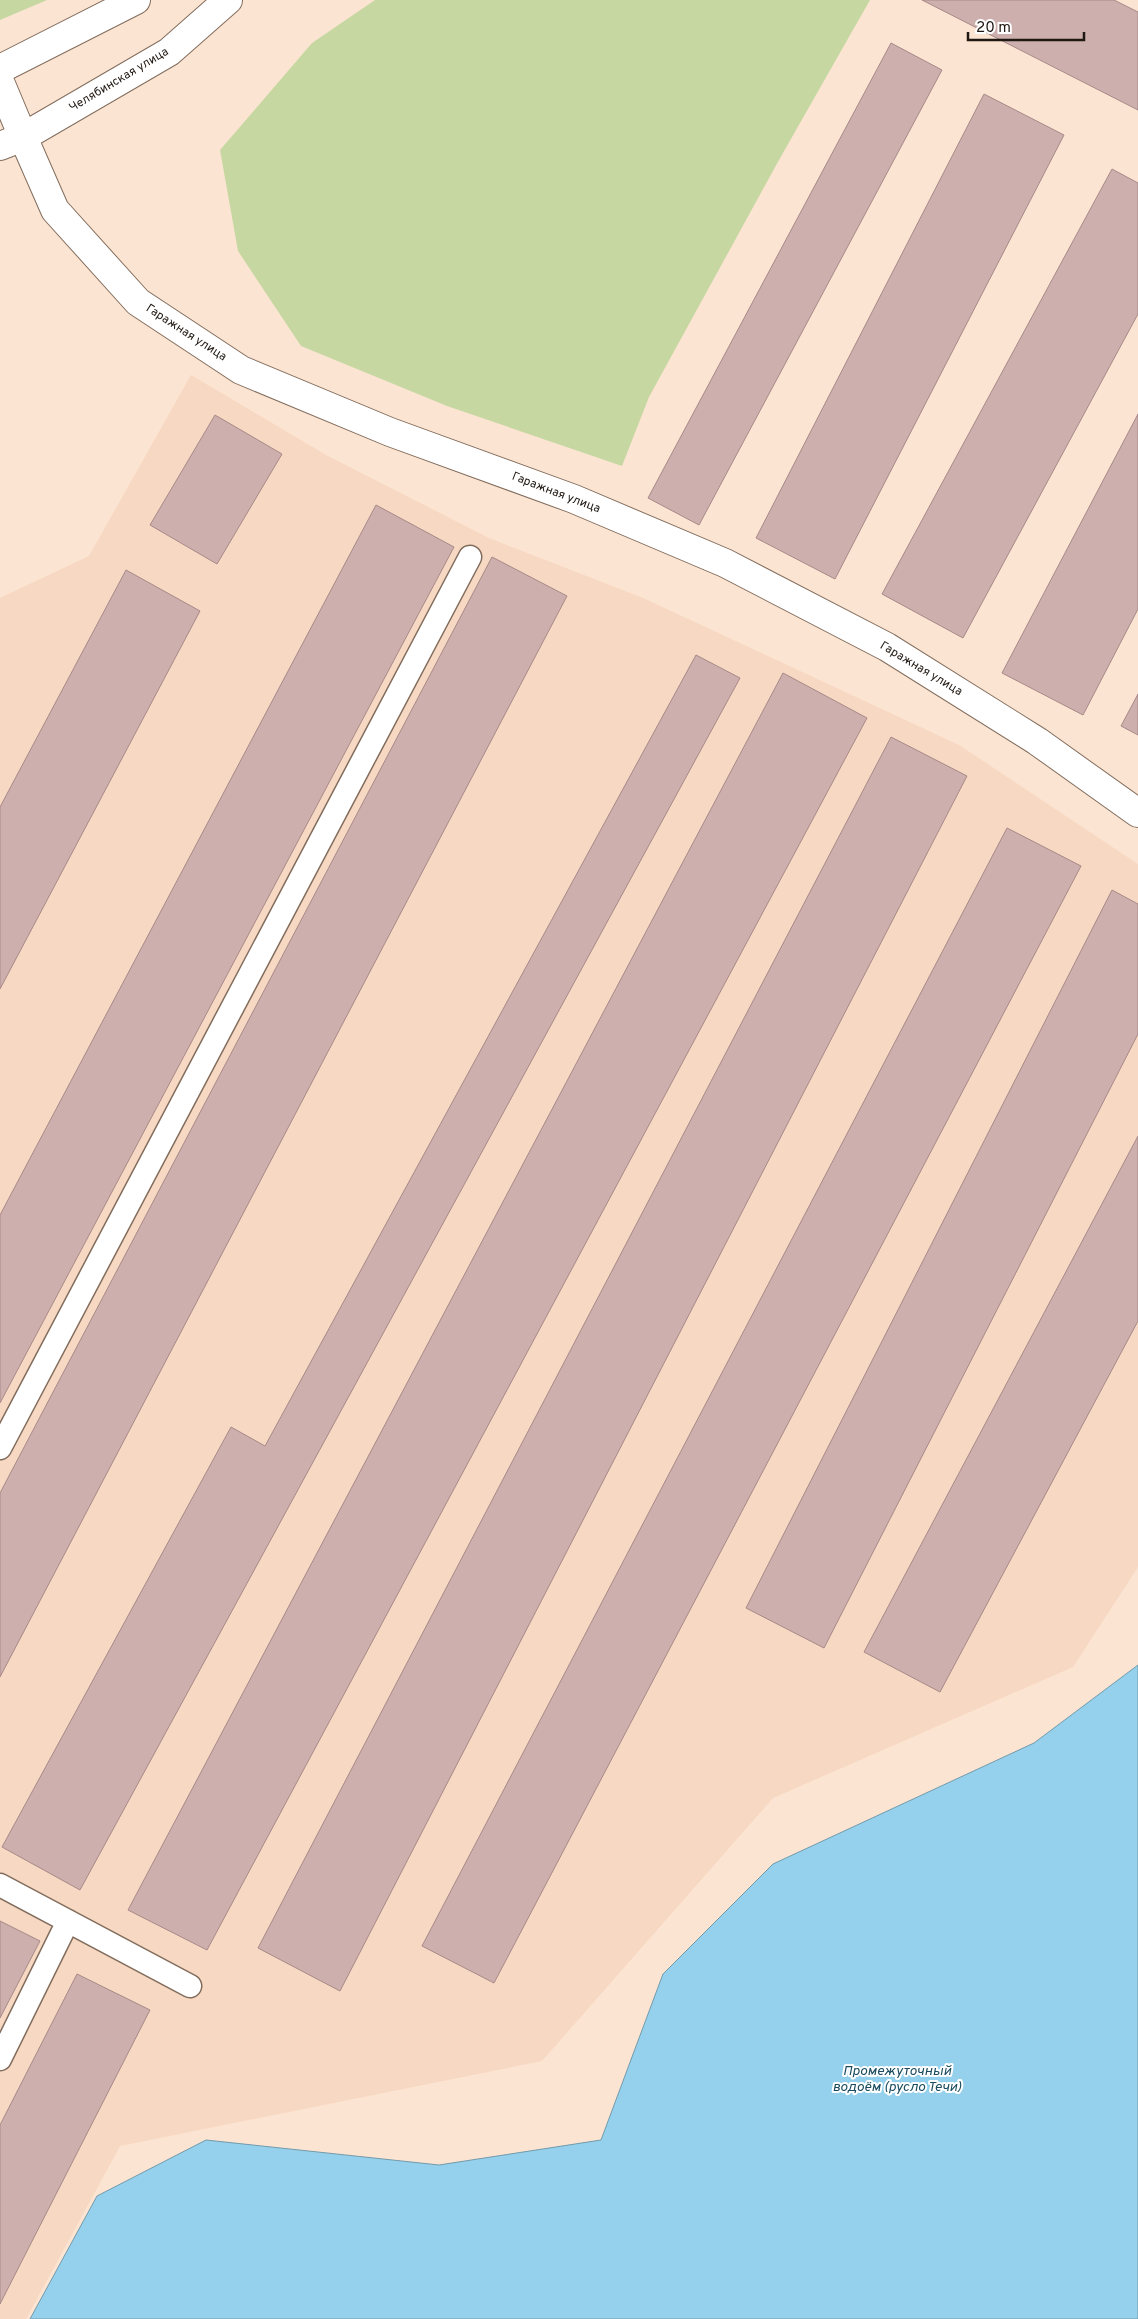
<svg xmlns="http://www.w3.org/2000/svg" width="1138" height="2319" viewBox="0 0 1138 2319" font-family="Overpass,sans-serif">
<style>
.built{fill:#f7d8c2}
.green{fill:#c6d7a2}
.water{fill:#95d1ec;stroke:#729aab}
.building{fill:#cdafad;stroke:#a78988}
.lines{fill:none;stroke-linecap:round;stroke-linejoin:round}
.lane-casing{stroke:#826d5d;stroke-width:25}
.street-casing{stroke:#826d5d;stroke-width:30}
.primary-casing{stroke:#826d5d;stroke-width:30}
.lane{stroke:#fff;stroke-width:22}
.street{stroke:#fff;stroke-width:28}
.primary{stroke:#fff;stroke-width:28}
.labels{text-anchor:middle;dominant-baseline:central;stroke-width:4;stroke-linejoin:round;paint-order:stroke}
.street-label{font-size:12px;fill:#201812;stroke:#fff}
.water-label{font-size:14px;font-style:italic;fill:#1a4b5f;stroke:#fff}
</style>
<rect width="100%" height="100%" fill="#fce4d2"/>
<!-- built -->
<path class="built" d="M191,375l135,80 163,83 154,60 316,147 179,119v703l-65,100 -300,131 -231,263 -422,85 -94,173h-26v-1721l89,-42z"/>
<!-- green -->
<path class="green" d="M0,0h47l-47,20z
M375,0h495l-91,160 -130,237 -27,69 -175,-60 -146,-60 -63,-95 -18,-101 92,-107z"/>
<!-- water -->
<path class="water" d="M1138,1665v654h-1108l67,-123 109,-56 233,25 162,-25 62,-166 110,-110 261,-121z"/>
<!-- building -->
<path class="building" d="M922,0h192l24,12v98z
M891,43l51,27 -243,455 -51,-27z
M984,94l80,41 -229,444 -79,-41z
M1112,169l26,14v131l-175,324 -81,-44z
M1138,414v195l-55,106 -81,-42z
M215,415l67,39 -65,110 -67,-39z
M376,505l78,42 -454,856v-188z
M492,557l75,39 -567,1081v-184z
M126,570l74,41 -200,378v-182z
M696,655l44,23 -660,1212 -78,-43 229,-420 34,19z
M783,673l84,45 -660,1232 -79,-40z
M1138,694v41l-17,-9z
M891,737l76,39 -627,1215 -82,-43z
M1007,828l74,38 -587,1117 -72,-37z
M1112,890l26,14v130l-314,614 -78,-40z
M1138,1136v185l-198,371 -76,-40z
M0,1921l40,20 -40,77z
M77,1974l73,36 -150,294v-179z"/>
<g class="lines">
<defs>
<path id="lane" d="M0,1448l470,-891
M0,1885l190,101
M0,2059l68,-138"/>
<path id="street" d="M23,137l32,73 83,92 103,68 149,62 184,67 151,64 162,84 150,94 101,72"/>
<path id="primary" d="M0,69l136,-69
M0,82l23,55
M0,146l23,-9 146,-85 59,-52"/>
</defs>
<!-- lane casing -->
<use href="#lane" class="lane-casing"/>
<!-- street casing -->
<use href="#street" class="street-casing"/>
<!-- primary casing -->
<use href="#primary" class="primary-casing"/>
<!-- lane -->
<use href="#lane" class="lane"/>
<!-- street -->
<use href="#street" class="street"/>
<!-- primary -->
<use href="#primary" class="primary"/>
</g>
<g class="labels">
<!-- street labels -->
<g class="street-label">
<text transform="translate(119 80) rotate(-31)">Челябинская улица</text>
<text transform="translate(186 333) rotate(33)">Гаражная улица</text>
<text transform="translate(556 493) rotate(21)">Гаражная улица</text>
<text transform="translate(921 669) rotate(31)">Гаражная улица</text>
</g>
<!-- water labels -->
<g class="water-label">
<text x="897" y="2071">Промежуточный<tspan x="897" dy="16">водоём (русло Течи)</tspan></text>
</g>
</g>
<!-- scale -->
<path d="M968 32v8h116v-8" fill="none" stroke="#201812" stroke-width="2.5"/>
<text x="976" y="32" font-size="15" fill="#201812" stroke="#ffffff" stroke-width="4" paint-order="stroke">20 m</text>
</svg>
